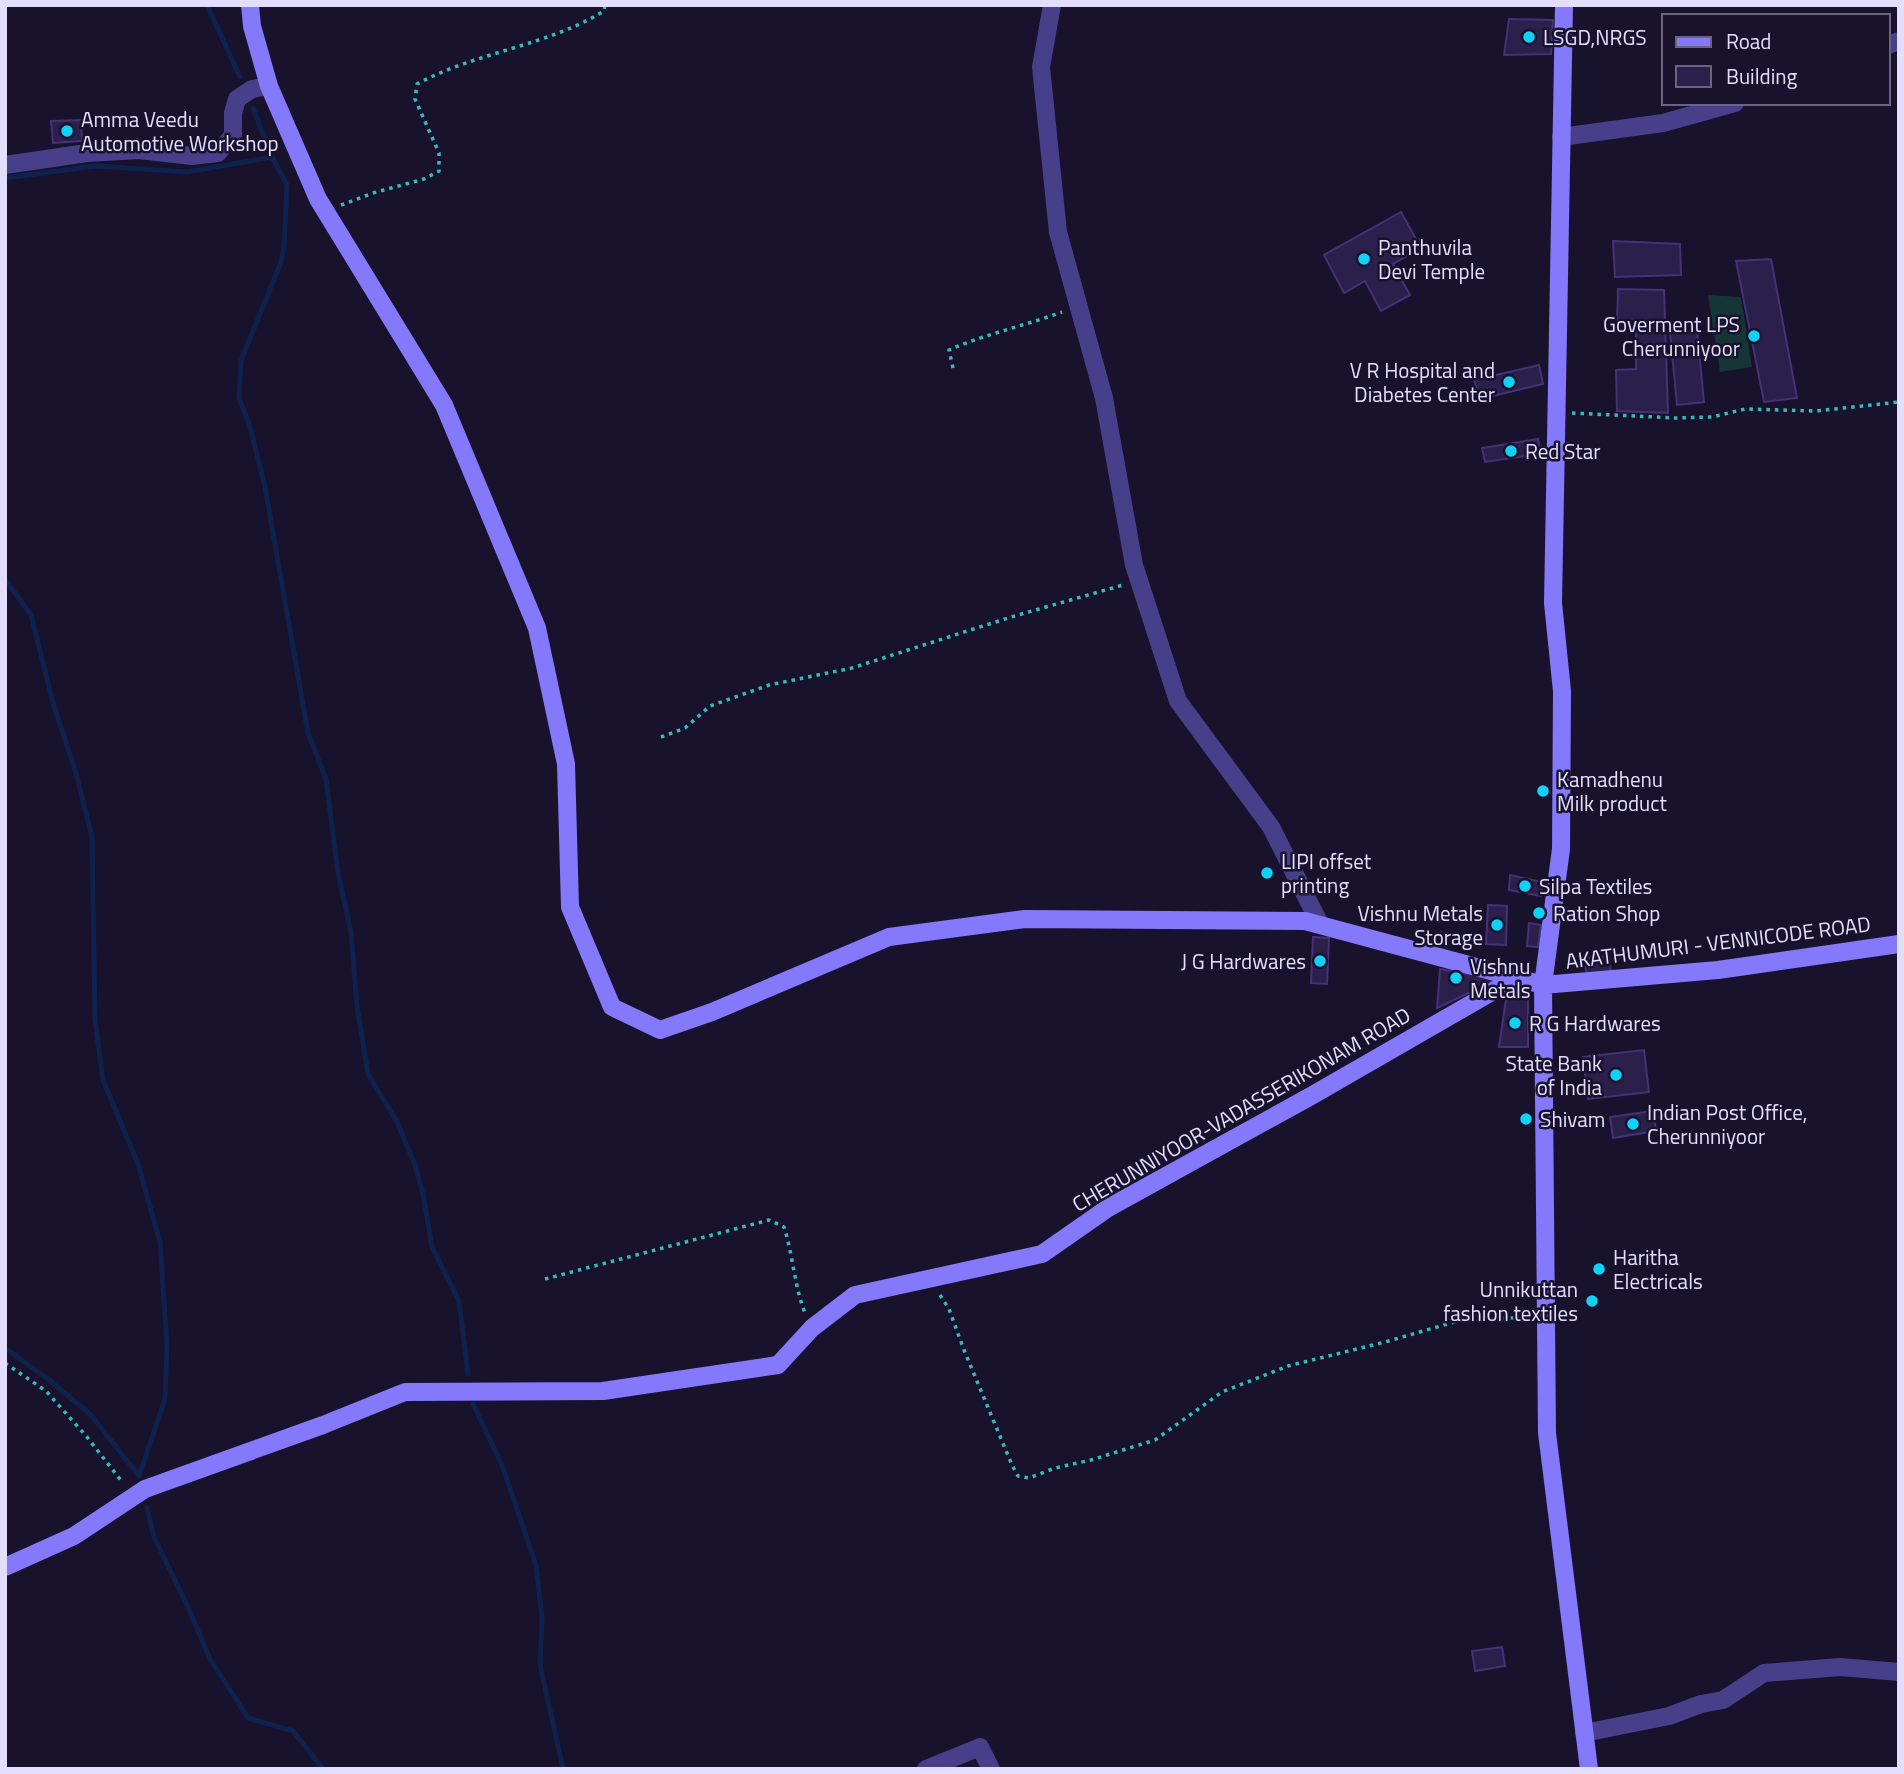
<svg xmlns="http://www.w3.org/2000/svg" width="1904" height="1774" viewBox="0 0 1904 1774" font-family="'Titillium Web',sans-serif">
<style>
.green{fill:#153536}
.lines{fill:none;stroke-linecap:round;stroke-linejoin:round}
.stream{stroke:#0f224e;stroke-width:5}
.building{fill:#2b1f4c;stroke:#443178;stroke-width:2}
.path{stroke:#35bbbb;stroke-width:3.5;stroke-dasharray:3.5 5;stroke-linecap:butt}
.street{stroke:#473f89;stroke-width:18}
.secondary{stroke:#8478fb;stroke-width:18}
.poi-dot{fill:#0fd2f9;stroke:#18122c;stroke-width:2.5}
.labels{text-anchor:middle;dominant-baseline:central;stroke-width:5;stroke-linejoin:round;paint-order:stroke}
.poi-label{font-size:21px;fill:#e4defe;stroke:#18122c;text-anchor:start}
.street-label{font-size:21px;fill:#e4defe;stroke:#18122c}
</style>
<rect width="100%" height="100%" fill="#18122c"/>
<!-- green -->
<path class="green" d="M1708,295l33,2 11,70 -32,5z"/>
<g class="lines">
<!-- stream -->
<path class="stream" d="M207,5l33,72
M253,108l19,49
M5,178l91,-12 92,6 84,-15 15,28 -3,61 -3,16 -40,99 -2,38 10,24 16,64 43,246 18,46 12,94 13,59 6,75 11,67 29,48 18,43 8,29 9,53 27,54 9,73
M5,579l26,36 22,88 23,70 16,64 3,183 8,60 35,84 22,78 7,104 -2,53 -26,77
M5,1348l43,31 43,36 48,61
M473,1404l29,61 34,100 6,53 -2,47 23,104
M147,1508l7,29 34,70 22,52 38,59 45,13 30,38"/>
</g>
<!-- building -->
<path class="building" d="M1509,19l44,1 -2,34 -47,1z
M81,120l1,21 -29,2 -2,-22z
M1401,212l20,36 -28,16 17,31 -29,16 -16,-30 -21,12 -20,-38z
M1613,241l67,3 1,31 -66,2z
M1771,259l26,139 -33,4 -28,-141z
M1771,259l26,139 -33,4 -28,-141z
M1618,289l46,1 4,123 -51,-2 -1,-41 20,-1v-43l-19,-1z
M1618,289l46,1 4,123 -51,-2 -1,-41 20,-1v-43l-19,-1z
M1697,330l7,72 -27,3 -7,-72z
M1697,330l7,72 -27,3 -7,-72z
M1539,365l4,19 -63,15 -6,-19z
M1539,365l4,19 -63,15 -6,-19z
M1538,439l2,15 -55,8 -3,-14z
M1510,875l32,7 -1,14 -32,-6z
M1488,905l19,1 -1,39 -20,-1z
M1529,923l12,2 -3,22 -11,-1z
M1313,937l16,1 -2,46 -16,-1z
M1609,956l2,16 -25,2 -1,-16z
M1440,969l58,10 -61,29z
M1528,996v51h-29l7,-48z
M1528,996v51h-29l7,-48z
M1644,1050l5,42 -61,7 -5,-42z
M1653,1111l3,20 -43,7 -3,-21z
M1502,1647l3,19 -30,5 -3,-20z"/>
<g class="lines">
<!-- path -->
<path class="path" d="M341,205l32,-12 51,-14 15,-8v-18l-24,-54 2,-15c59,-32 130,-38 187,-73l1,-6
M953,368l-4,-18c36,-16 75,-24 113,-38
M1572,413l104,5 36,-1 33,-8 71,2 83,-9
M661,737l24,-9 25,-22 59,-21 83,-17 159,-51 112,-32
M545,1279l224,-59 15,7c9,28 10,58 21,86
M940,1295l9,14 15,41 48,115 6,11 11,2 26,-10 36,-8 64,-20 67,-48 66,-26 97,-24 73,-21 72,-4
M5,1363l41,28 41,46 36,46"/>
<!-- street -->
<path class="street" d="M1052,5l-11,62 17,165 46,166 30,167 44,136 93,126 49,97
M1888,45l11,-4
M1561,137l102,-14 72,-20
M5,165l82,-12 52,-3 53,6 26,-3 15,-18v-22l4,-14 15,-10 17,-3
M1584,1733l85,-17 32,-12 22,-4 41,-27 76,-6 59,5
M926,1769l54,-22 11,22"/>
<!-- secondary -->
<path class="secondary" d="M250,5l2,21 17,60 49,113 126,206 93,223 29,136 4,143 42,100 48,23 52,-18 177,-75 136,-18 280,2 238,64 175,-15 181,-26
M1564,5l-11,598 9,88 -1,158 -18,136 4,448 42,336
M5,1567l69,-31 71,-47 178,-64 82,-33 198,-1 175,-26 34,-37 43,-33 187,-41 66,-46 203,-112 205,-118"/>
</g>
<!-- markers -->
<g class="poi-dot">
<circle cx="1529" cy="37" r="7"/>
<circle cx="67" cy="131" r="7"/>
<circle cx="1364" cy="259" r="7"/>
<circle cx="1754" cy="336" r="7"/>
<circle cx="1509" cy="382" r="7"/>
<circle cx="1511" cy="451" r="7"/>
<circle cx="1543" cy="791" r="7"/>
<circle cx="1267" cy="873" r="7"/>
<circle cx="1525" cy="886" r="7"/>
<circle cx="1539" cy="913" r="7"/>
<circle cx="1497" cy="925" r="7"/>
<circle cx="1320" cy="961" r="7"/>
<circle cx="1456" cy="978" r="7"/>
<circle cx="1515" cy="1023" r="7"/>
<circle cx="1616" cy="1075" r="7"/>
<circle cx="1526" cy="1119" r="7"/>
<circle cx="1633" cy="1124" r="7"/>
<circle cx="1599" cy="1269" r="7"/>
<circle cx="1592" cy="1301" r="7"/>
</g>
<g class="labels">
<!-- poi labels -->
<g class="poi-label">
<text x="1543" y="37">LSGD,NRGS</text>
<text x="81" y="119">Amma Veedu<tspan x="81" dy="24">Automotive Workshop</tspan></text>
<text x="1378" y="247">Panthuvila<tspan x="1378" dy="24">Devi Temple</tspan></text>
<text x="1740" y="324" text-anchor="end">Goverment LPS<tspan x="1740" dy="24">Cherunniyoor</tspan></text>
<text x="1495" y="370" text-anchor="end">V R Hospital and<tspan x="1495" dy="24">Diabetes Center</tspan></text>
<text x="1525" y="451">Red Star</text>
<text x="1557" y="779">Kamadhenu<tspan x="1557" dy="24">Milk product</tspan></text>
<text x="1281" y="861">LIPI offset<tspan x="1281" dy="24">printing</tspan></text>
<text x="1539" y="886">Silpa Textiles</text>
<text x="1483" y="913" text-anchor="end">Vishnu Metals<tspan x="1483" dy="24">Storage</tspan></text>
<text x="1553" y="913">Ration Shop</text>
<text x="1306" y="961" text-anchor="end">J G Hardwares</text>
<text x="1470" y="966">Vishnu<tspan x="1470" dy="24">Metals</tspan></text>
<text x="1529" y="1023">R G Hardwares</text>
<text x="1602" y="1063" text-anchor="end">State Bank<tspan x="1602" dy="24">of India</tspan></text>
<text x="1647" y="1112">Indian Post Office,<tspan x="1647" dy="24">Cherunniyoor</tspan></text>
<text x="1540" y="1119">Shivam</text>
<text x="1613" y="1257">Haritha<tspan x="1613" dy="24">Electricals</tspan></text>
<text x="1578" y="1289" text-anchor="end">Unnikuttan<tspan x="1578" dy="24">fashion textiles</tspan></text>
</g>
<!-- street labels -->
<g class="street-label">
<text transform="translate(1718 942) rotate(-7)">AKATHUMURI - VENNICODE ROAD</text>
<text transform="translate(1241 1109) rotate(-30)">CHERUNNIYOOR-VADASSERIKONAM ROAD</text>
</g>
</g>
<!-- border -->
<rect width="1904" height="1774" fill="none" stroke="#e4defe" stroke-width="14"/>
<!-- legend -->
<rect x="1662" y="14" width="228" height="91" fill="#18122c" stroke="#6a6480" stroke-width="2"/>
<rect x="1676" y="37" width="35" height="10" fill="#8478fb" stroke="#6a6480" stroke-width="2"/>
<text x="1726" y="49" font-size="21" fill="#e4defe">Road</text>
<rect x="1676" y="66" width="35" height="21" fill="#2b1f4c" stroke="#6a6480" stroke-width="2"/>
<text x="1726" y="84" font-size="21" fill="#e4defe">Building</text>
</svg>
